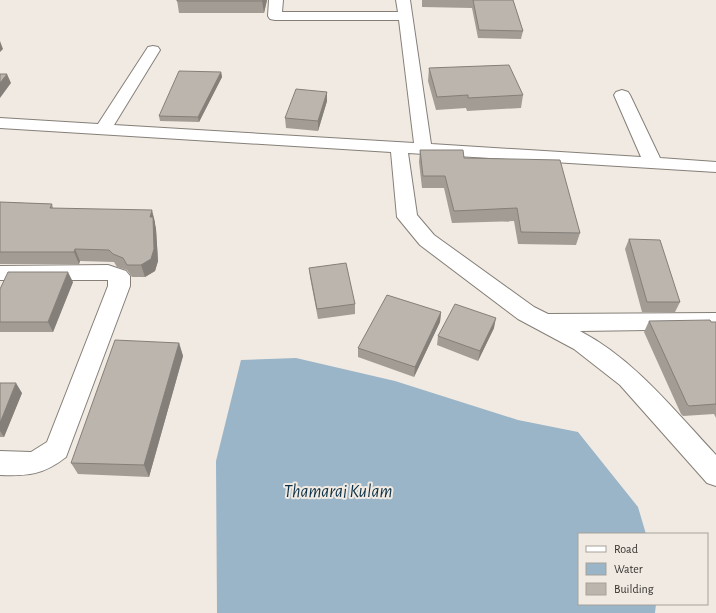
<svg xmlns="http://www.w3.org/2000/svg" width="716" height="613" font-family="'Alegreya Sans',sans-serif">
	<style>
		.water { fill: #9ab5c8 }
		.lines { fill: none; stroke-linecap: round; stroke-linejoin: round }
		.minor-casing { stroke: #857f78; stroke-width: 2 }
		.minor { fill: #fff; fill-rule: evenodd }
		.wall { fill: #a29c95 }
		.shaded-wall { fill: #847f79 }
		.building { fill: #bcb5ad; stroke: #847f79 }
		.labels { text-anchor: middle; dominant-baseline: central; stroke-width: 4; stroke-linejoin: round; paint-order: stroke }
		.near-water-label { font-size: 18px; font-style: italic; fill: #0c3146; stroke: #f1eae2 }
	</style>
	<rect width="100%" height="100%" fill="#f1eae2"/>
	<!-- water -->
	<path class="water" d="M296,358L395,381L518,420L578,432L638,507L646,534H579V604H656L655,613H217L216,461L241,360Z"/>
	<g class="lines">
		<defs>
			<path id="minor" d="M269,0H283L282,12H398L396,0H410L431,144L641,157L614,95L616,92L622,90L628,92L630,95L660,158L716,162V172L408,153L417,215L434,235L534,307L548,314L716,313V329L580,331C635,360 674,410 716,455V486L707,483L620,385L574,349L518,319L420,245L397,217L391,152L0,128V118L98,124L148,47L153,46L158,47L160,50L114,125L414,143L399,20H275L270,19L268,16Z
				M108,265L126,271L130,276V286L66,457C43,475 28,476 0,475V451L31,452L47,442L108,286V280H0V266Z"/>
		</defs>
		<!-- minor casing -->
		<use href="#minor" class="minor-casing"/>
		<!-- minor -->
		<use href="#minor" class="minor"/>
	</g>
	<!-- wall -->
	<path class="wall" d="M177,0H267L264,13H179Z
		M422,0H513L523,31L521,39L478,38L472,8L422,7Z
		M429,68L523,95L521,108L467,111L466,108L436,110L428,81Z
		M221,72L222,77L199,122L160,121L159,116Z
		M327,92V101L318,131L286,128L285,118Z
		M420,150L464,158L580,233L576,245L518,244L514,221L452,223L444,188H422L419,162Z
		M0,202L52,204L53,208L155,222V224L156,229L158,261L155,271L145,277H132L127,270L117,267L114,262L80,261L79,264H0Z
		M629,239L680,302L675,312H642L625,249Z
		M309,268L355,304V314L318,319L310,277Z
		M73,282L53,332H0V289Z
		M441,312L440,322L414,377L358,357V348Z
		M649,321L716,322V418L714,414L683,416L681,414L644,332Z
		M494,328L478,361L437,345L438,336Z
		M179,343L183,356L149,477L78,474L71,463Z
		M0,383L22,393L4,437H0Z"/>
	<!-- shaded-wall -->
	<path class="shaded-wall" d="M263,0H267L264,13L262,1Z
		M0,41L3,49L0,52Z
		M221,72L222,77L199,122L198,117Z
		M7,74L11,83L0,98V83Z
		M327,92V101L318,131V121Z
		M152,210L155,222V224L156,229L158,261L155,271L145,277L141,265L150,217Z
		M75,249L80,261L79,264L74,252Z
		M68,272L73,282L53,332L48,322Z
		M441,312L440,322L414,377L415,367Z
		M496,318L494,328L478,361L480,351Z
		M179,343L183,356L149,477L144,465Z
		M16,383L22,393L4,437L0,431V423Z"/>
	<!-- building -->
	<path class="building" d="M177,0H263L262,1H177Z
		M473,0H513L523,31L479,30Z
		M509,65L523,95L468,98V95L437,97L429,68Z
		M179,71L221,72L198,117L159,116Z
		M0,74H7L0,83Z
		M296,89L327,92L318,121L285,118Z
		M420,150H463L464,158L560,160L580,233L521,232L517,208L454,211L445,176H423Z
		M0,202L52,204L50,208L152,210L150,217H153L154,249L151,259L141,265H127L123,258L113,254L109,250L75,249L74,252H0Z
		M629,239L660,240L680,302H647Z
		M346,263L355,304L317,309L309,268Z
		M8,272H68L48,322H0V289Z
		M387,295L441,312L415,367L358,348Z
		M455,304L496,318L480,351L438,336Z
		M710,320L711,322H716V404L689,406L687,404L649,321Z
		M115,340L179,343L144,465L71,463Z
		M0,383H16L0,423Z"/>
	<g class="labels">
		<!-- near-water labels -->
		<g class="near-water-label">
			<text x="338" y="492">Thamarai Kulam</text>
		</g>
	</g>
	<!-- legend -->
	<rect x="578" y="533" width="130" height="72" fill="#f1eae2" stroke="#a6a19a"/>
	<rect x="586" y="546" width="20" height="6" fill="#ffffff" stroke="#a6a19a"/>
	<text x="614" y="553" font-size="12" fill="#35332f">Road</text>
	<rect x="586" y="563" width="20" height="12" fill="#9ab5c8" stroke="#a6a19a"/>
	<text x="614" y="573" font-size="12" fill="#35332f">Water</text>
	<rect x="586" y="583" width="20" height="12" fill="#bcb5ad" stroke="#a6a19a"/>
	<text x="614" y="593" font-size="12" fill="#35332f">Building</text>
</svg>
